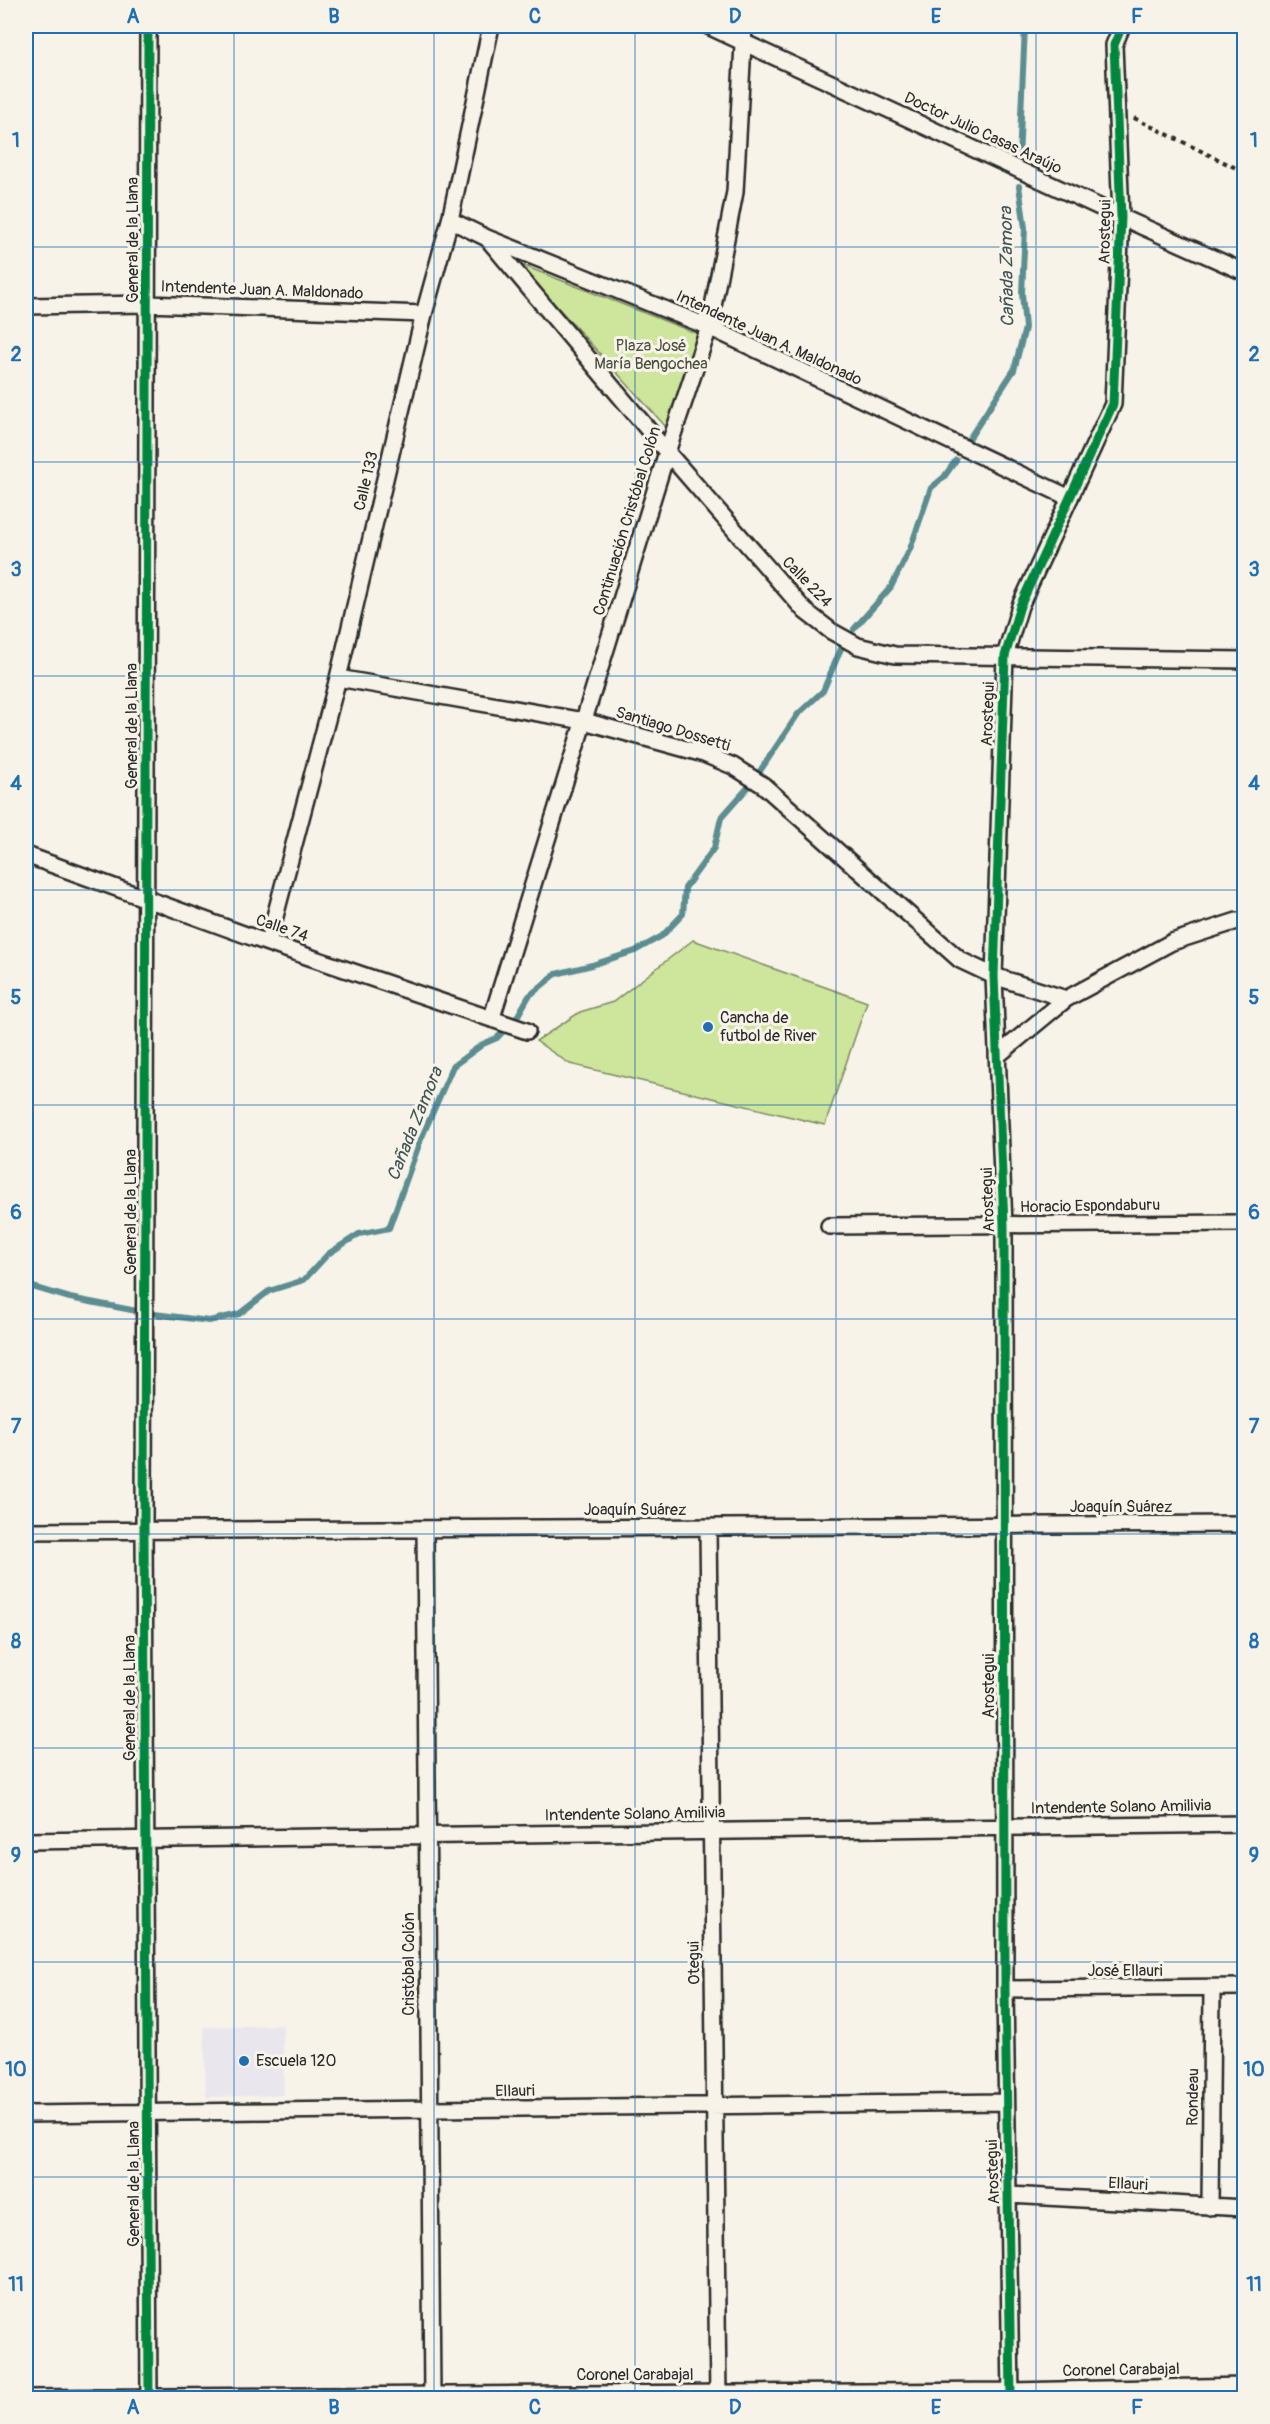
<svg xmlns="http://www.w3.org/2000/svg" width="1270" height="2424" font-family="Pangolin,sans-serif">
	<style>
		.built { fill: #eae6ee }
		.green { fill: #cde69b; stroke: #7c8863; stroke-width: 1.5 }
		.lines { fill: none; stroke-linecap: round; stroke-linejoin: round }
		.stream { stroke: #5c8d90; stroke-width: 6 }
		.street-casing { stroke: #2b2b2b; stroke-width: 20 }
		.path { stroke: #2b2b2b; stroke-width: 4; stroke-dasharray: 4.5 4.5; stroke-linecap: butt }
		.street { stroke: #f7f3e8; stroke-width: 15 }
		.cycleway-casing { stroke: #f7f3e8; stroke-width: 13 }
		.cycleway { stroke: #00873e; stroke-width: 9 }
		.grid { fill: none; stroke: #1f6fb2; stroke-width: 1.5; stroke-opacity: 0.55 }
		.poi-dot { fill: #1f6fb2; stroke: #f7f3e8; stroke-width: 2 }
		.labels { text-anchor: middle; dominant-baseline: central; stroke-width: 6; stroke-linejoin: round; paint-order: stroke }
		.street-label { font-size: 16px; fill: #2b2b2b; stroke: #f7f3e8 }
		.park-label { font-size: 16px; fill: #4b5041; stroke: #f7f3e8 }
		.poi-label { font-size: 16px; fill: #2b2b2b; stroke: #f7f3e8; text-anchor: start }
		.water-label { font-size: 18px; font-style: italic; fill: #405455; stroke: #f7f3e8 }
		.neatline { fill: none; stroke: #1f6fb2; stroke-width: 2 }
		.grid-label { font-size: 20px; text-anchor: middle; font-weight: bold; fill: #1f6fb2 }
	</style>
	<rect width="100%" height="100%" fill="#f7f3e8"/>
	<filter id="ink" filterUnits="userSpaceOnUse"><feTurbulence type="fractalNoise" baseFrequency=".0167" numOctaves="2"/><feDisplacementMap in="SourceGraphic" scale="12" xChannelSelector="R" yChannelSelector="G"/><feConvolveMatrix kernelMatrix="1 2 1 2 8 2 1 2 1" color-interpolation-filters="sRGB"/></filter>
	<g filter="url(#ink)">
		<!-- built -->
		<path class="built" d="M283,2025L284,2095L206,2097L204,2027Z"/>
		<!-- green -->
		<path class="green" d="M522,265L698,334L667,428L524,270Z
			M693,940L867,1002L825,1125L570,1064L536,1041L580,1012L613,1002Z"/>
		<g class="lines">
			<!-- stream -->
			<path class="stream" d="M1019,160L1025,26
				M967,442L1014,370L1025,328L1022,293L1025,228L1019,186
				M854,629L891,587L910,549L931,488L944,477L956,460
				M758,774L798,714L823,691L843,644
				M26,1285L70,1298L147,1313L209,1321L239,1314L269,1291L304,1280L328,1254L359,1234L389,1228L421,1139L453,1066L483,1044L497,1038L517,1017L529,996L556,974L592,965L635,951L662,936L683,914L685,888L714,848L721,818L751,784"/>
			<defs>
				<path id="street" d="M148,26L144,1530L149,2398
					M708,26L1121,217L1244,272
					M450,220L487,238L709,327L1070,498
					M487,238L667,452L805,611L831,631L858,646L895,655L1244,660
					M26,306L148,304L424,314
					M338,678L584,721L704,754L733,766L763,785L960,960L994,976L1066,999L1172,942L1237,921H1244
					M26,855L268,943L527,1031
					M268,943L338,678L424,314L450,220L491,26
					M492,1017L667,452L709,327L735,192L744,26
					M997,1056L1066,999
					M829,1226L1244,1223
					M708,1528L718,2398
					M425,1530L432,2398
					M26,1531L1244,1524
					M26,1841L1244,1824
					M1005,1989L1244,1987
					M26,2114L1006,2102
					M1009,2195L1244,2208
					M1210,2207L1212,1989
					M26,2398L1011,2391L1244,2386
					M1011,2398L1005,1989L1004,1225L994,976L1005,656L1020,606L1113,404L1121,217L1114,45L1122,26"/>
			</defs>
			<!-- street casing -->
			<use href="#street" class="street-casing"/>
			<!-- path -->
			<path class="path" d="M1134,118L1244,172"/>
			<!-- street -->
			<use href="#street" class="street"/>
			<defs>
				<path id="cycleway" d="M148,26L144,1530L149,2398
					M1011,2398L1005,1989L1004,1225L994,976L1005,656L1020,606L1113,404L1121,217L1114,45L1122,26"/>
			</defs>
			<!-- cycleway casing -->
			<use href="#cycleway" class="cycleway-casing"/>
			<!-- cycleway -->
			<use href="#cycleway" class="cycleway"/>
		</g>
	</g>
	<!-- grid -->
	<path class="grid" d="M234,26V2398M434,26V2398M635,26V2398M836,26V2398M1036,26V2398M26,247H1244M26,462H1244M26,676H1244M26,890H1244M26,1105H1244M26,1319H1244M26,1534H1244M26,1748H1244M26,1962H1244M26,2177H1244"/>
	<!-- markers -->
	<g class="poi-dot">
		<circle cx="708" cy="1027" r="6"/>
		<circle cx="244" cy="2061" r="6"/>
	</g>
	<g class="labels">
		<!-- street labels -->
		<g class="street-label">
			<text transform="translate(983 133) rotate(25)">Doctor Julio Casas Araújo</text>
			<text transform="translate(1105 232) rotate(-89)">Arostegui</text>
			<text transform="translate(133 240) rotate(-90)">General de la Llana</text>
			<text transform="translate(262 290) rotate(2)">Intendente Juan A. Maldonado</text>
			<text transform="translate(769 338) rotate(25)">Intendente Juan A. Maldonado</text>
			<text transform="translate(366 481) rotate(-77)">Calle 133</text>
			<text transform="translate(627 521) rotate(-73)">Continuación Cristóbal Colón</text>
			<text transform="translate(807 582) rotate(46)">Calle 224</text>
			<text transform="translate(988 714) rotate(-88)">Arostegui</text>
			<text transform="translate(132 726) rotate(-90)">General de la Llana</text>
			<text transform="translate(673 729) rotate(17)">Santiago Dossetti</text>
			<text transform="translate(282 928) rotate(19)">Calle 74</text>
			<text transform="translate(988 1200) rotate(-92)">Arostegui</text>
			<text transform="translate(1090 1206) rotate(-1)">Horacio Espondaburu</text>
			<text transform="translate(131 1212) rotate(-90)">General de la Llana</text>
			<text x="1121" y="1507">Joaquín Suárez</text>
			<text x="635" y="1510">Joaquín Suárez</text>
			<text transform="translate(989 1686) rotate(-90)">Arostegui</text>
			<text transform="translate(130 1698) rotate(-90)">General de la Llana</text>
			<text transform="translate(1121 1807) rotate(-1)">Intendente Solano Amilivia</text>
			<text transform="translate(635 1814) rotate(-1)">Intendente Solano Amilivia</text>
			<text transform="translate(694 1963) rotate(-91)">Otegui</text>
			<text transform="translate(409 1964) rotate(-90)">Cristóbal Colón</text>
			<text x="1125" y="1971">José Ellauri</text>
			<text transform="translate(515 2091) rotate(-1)">Ellauri</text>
			<text transform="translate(1193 2097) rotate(-89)">Rondeau</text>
			<text transform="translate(993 2172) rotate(-92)">Arostegui</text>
			<text transform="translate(134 2184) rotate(-90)">General de la Llana</text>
			<text transform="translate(1128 2184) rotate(3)">Ellauri</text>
			<text transform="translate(1121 2370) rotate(-1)">Coronel Carabajal</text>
			<text x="635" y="2375">Coronel Carabajal</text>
		</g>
		<!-- park labels -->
		<g class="park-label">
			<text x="651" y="346">Plaza José<tspan x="651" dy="18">María Bengochea</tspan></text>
		</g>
		<!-- poi labels -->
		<g class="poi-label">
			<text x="720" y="1018">Cancha de<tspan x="720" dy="18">futbol de River</tspan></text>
			<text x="256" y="2061">Escuela 120</text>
		</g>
		<!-- water labels -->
		<g class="water-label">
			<text transform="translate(1007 267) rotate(-91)">Cañada Zamora</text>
			<text transform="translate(415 1124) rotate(-68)">Cañada Zamora</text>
		</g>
	</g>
	<!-- margin -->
	<rect width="1270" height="2424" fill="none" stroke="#f7f3e8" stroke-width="66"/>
	<rect x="33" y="33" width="1204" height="2358" class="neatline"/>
	<g class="grid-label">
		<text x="133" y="23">A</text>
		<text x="334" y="23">B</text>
		<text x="535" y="23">C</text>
		<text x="735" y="23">D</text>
		<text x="936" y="23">E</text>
		<text x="1137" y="23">F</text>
		<text x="16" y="147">1</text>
		<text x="1254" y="147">1</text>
		<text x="16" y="361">2</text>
		<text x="1254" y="361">2</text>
		<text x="16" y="576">3</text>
		<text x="1254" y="576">3</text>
		<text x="16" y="790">4</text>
		<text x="1254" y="790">4</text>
		<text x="16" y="1004">5</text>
		<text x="1254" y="1004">5</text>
		<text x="16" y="1219">6</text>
		<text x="1254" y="1219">6</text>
		<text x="16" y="1433">7</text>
		<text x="1254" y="1433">7</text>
		<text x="16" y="1648">8</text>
		<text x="1254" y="1648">8</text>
		<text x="16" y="1862">9</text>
		<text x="1254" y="1862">9</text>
		<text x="16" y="2076">10</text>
		<text x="1254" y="2076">10</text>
		<text x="16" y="2291">11</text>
		<text x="1254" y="2291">11</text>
		<text x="133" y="2414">A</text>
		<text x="334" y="2414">B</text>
		<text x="535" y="2414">C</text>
		<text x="735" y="2414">D</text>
		<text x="936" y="2414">E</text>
		<text x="1137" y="2414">F</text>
	</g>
</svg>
